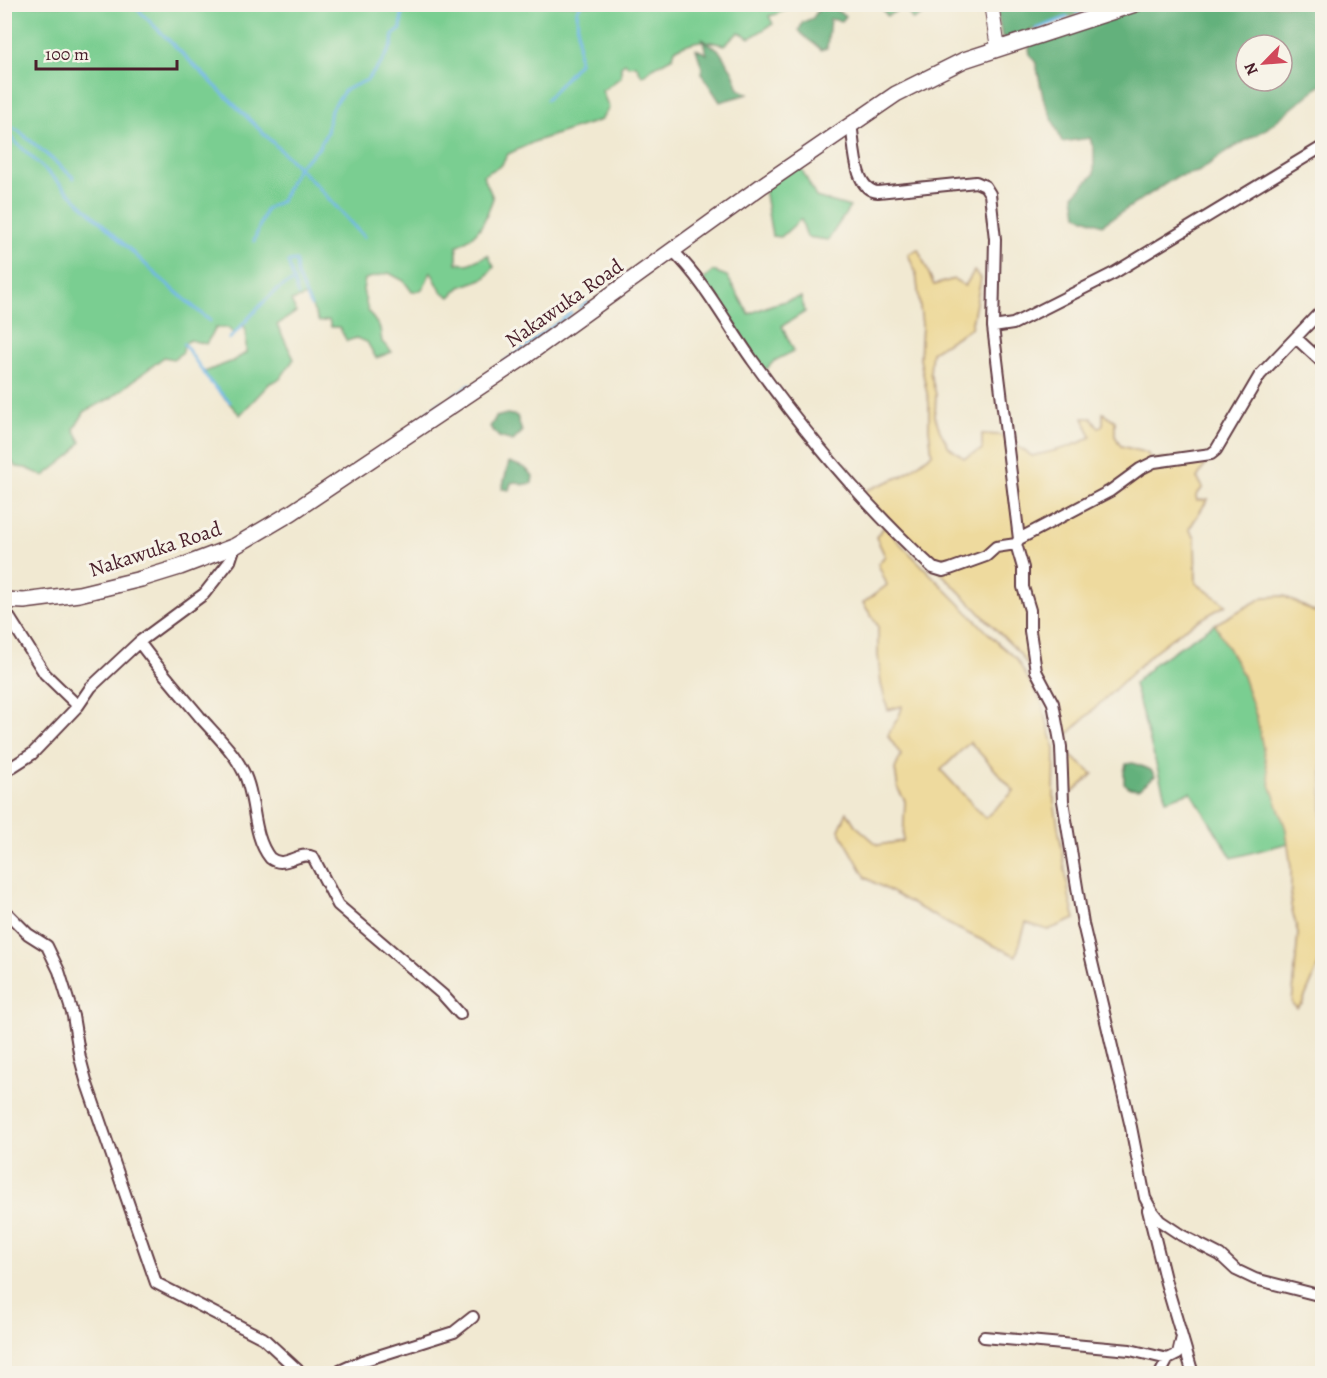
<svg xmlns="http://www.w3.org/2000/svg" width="1327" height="1378" font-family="Alegreya,serif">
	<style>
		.green { fill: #7ace91; stroke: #62765e; stroke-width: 1.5 }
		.forest { fill: #63b17b; stroke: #566853; stroke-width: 1.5; fill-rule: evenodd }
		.sand { fill: #eeda9e; stroke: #9c7c64; stroke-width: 1.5; fill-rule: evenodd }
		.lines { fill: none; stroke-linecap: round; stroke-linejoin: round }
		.stream { stroke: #71b7e8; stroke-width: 3 }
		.minor-casing { stroke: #633d44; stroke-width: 14 }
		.tertiary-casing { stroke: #633d44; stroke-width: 16 }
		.secondary-casing { stroke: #633d44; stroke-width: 18 }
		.minor { stroke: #fff; stroke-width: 10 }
		.tertiary { stroke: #fff; stroke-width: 14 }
		.secondary { stroke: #fff; stroke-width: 15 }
		.labels { text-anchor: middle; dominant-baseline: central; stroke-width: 6; stroke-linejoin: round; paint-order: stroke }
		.street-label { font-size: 21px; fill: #4a1f2b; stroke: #f7f3e8 }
	</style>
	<rect width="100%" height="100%" fill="#f7f3e8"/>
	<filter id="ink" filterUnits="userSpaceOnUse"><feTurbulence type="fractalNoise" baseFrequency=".0167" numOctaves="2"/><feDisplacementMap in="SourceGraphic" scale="12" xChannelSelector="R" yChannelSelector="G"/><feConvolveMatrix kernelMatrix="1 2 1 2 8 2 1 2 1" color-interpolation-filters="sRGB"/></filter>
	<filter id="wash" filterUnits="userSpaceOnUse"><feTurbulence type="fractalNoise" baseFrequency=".008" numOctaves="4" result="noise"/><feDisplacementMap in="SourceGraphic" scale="24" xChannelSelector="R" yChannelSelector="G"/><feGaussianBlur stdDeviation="1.35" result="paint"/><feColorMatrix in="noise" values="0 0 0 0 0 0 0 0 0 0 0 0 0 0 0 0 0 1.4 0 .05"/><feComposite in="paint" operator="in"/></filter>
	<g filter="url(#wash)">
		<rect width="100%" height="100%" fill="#f1e9d2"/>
		<!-- green -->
		<path class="green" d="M4,5H795L777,14L769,16L773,24L750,38L739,32L725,45C701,39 699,39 675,49L673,57L653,68L642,76L636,65L628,66L625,63L621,66V77L602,91L609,108L601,120L536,141L508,154L501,166L483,175L493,198C485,221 481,235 457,246V263L468,264L488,255L494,267L485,278L460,287L450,297L441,291L431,272L422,290L412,292L404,281L389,273L365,279L363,290L368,311L380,328L382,342L392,352L376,358L367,342L356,338L347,341L339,327H331L329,320L319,322L307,296L291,301L296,312L277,325L294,359L280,379L270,383L240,415L211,383L204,372L233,361L246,353V332L244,325L234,334L228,328H216L206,344L190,340L184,344L183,352L173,359L164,357L111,398L85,411L74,429L81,442L72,454L44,476L26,468L17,467L9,459L5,461Z
			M880,5H940L913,20L904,7L887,16Z
			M799,164L816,197L850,207L828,240L807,237L801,219L781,237L772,236L764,188Z
			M713,271L727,276L749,314L771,305L801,297L805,312L782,326L794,351L774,361L763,373L702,281Z
			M1215,624L1242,673L1257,718L1286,829L1288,843L1232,858L1191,792L1166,800L1134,684L1155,663Z"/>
		<!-- forest -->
		<path class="forest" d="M822,4L830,7L846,16L842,21L830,19L827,48L821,50C814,42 804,39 799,30L803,22L813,18Z
			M996,5H1104L1008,38L1002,37Z
			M1155,5H1322V84L1265,130L1229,150L1198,172L1176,177L1102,225L1077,215L1074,195L1094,174V150L1090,138L1062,142L1043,97L1036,63L1030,55L1029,48L1032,43L1084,24ZM1246,45H1282V81H1246Z
			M702,39L718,49L733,72L739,89L748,94L720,102L701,73L702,68L696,49L707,54Z
			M507,414L517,416L522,432L513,441L499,437L490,427L496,417Z
			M509,462L525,468L533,476L532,483L522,485L517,482L511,483L509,490L502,489Z
			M1133,763L1151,770L1155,776L1139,789L1130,788L1124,783V772L1126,764Z"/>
		<!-- sand -->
		<path class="sand" d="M918,249L934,285L954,279L965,286L974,271L981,279L971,328L932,352L930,373L936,394L935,416L940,431L949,447L964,458L982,450V434L1000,435L1032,456C1053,451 1072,448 1091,437L1083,418H1092L1099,428L1103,424V413L1115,421V436L1121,446L1147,453L1151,459H1209L1197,478L1203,487L1196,496L1197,501L1208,499L1189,529L1195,538L1196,583L1226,605L1184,629L1155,651L1067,735L1060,733L1048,696L1020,654L862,492L902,476L932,454L929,429V403L920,359L922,325L916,273L908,254Z
			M884,527L999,644L1016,658L1041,701L1055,749L1054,801L1070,900L1075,919L1048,930L1026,923L1016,956L954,927L866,878L839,830L847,812L855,825L878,845L903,841L905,801L898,789L895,769L901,755L888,736C891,726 902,716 902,706L888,710L881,684L878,655V626L863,603L887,585L878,564L885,556L876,537ZM970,742L1014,791L985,818L941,770Z
			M1284,596L1322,616V957L1302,1004L1297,1008L1292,1004L1298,933L1291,906V868L1286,829L1270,784L1257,718L1242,673L1215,624L1264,597Z
			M1065,751L1093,774L1065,799Z"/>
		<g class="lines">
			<!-- stream -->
			<path class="stream" d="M132,4L318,187L364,237
				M1077,13L1104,4
				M1036,29L1068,17
				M547,99L579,63L577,10L581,4
				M4,124L19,131L74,178
				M4,131L161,279L210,321
				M254,241L266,209L281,201L298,167L318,149L327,132L331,110L345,90L367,80L382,62L392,45L393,35L401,29L402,12L405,4
				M298,295L288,262L296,261L297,275L311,306
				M579,308L588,302
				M229,339C244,325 274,285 293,282
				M184,344L211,383L230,402
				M504,362L571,313
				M454,395L470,385
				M427,413L443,401"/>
		</g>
	</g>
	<g filter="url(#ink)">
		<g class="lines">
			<defs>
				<path id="minor" d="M851,124C855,144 853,190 878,192L976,182L985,186L990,194L995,239L993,327L1019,539L1016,544
					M673,251C705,282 727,325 753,361C807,436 865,506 933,568L943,571L950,569L986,556L996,547L1016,544L1023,568V587L1030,610V631L1036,671L1053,703L1061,747L1063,801L1083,924L1131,1127L1145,1198L1152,1211L1160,1221L1181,1235L1220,1255L1236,1270L1255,1279L1322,1296
					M993,327L1013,324L1114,273L1322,147
					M1296,338L1322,362
					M1019,539L1110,491L1140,469L1154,462L1211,454L1216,450L1260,375L1322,310
					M4,609L45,674L78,706
					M139,642C158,668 179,692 200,717C215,734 233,751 243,771C257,798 251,834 270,858C285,870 298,850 313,857L338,905L443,995L460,1014
					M4,772L32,754L78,706L91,687L139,642L204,594L230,561L235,546
					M4,910L28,934L47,946L59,971L73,1016L80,1058L87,1084L156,1283L263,1338L302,1374
					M1148,1210L1166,1283L1193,1374
					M984,1337L1130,1350L1168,1359L1178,1354L1182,1337
					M333,1374L362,1361L454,1332L473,1317
					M1160,1374L1168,1359"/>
				<path id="tertiary" d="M991,4L998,48"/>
				<path id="secondary" d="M4,600L24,601L79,594L141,579L180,567L235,546L291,513L523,358L763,185L896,94L964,60L1135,4"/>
			</defs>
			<!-- minor casing -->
			<use href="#minor" class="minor-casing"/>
			<!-- tertiary casing -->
			<use href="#tertiary" class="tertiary-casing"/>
			<!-- secondary casing -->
			<use href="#secondary" class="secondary-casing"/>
			<!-- minor -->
			<use href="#minor" class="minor"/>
			<!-- tertiary -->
			<use href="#tertiary" class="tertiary"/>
			<!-- secondary -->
			<use href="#secondary" class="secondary"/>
		</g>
	</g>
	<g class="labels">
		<!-- street labels -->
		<g class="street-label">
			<text transform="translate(564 303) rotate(-35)">Nakawuka Road</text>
			<text transform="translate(155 549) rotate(-18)">Nakawuka Road</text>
		</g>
	</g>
	<!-- margin -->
	<rect width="1327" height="1378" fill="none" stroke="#f7f3e8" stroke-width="24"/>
	<!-- north arrow -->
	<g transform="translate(1264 63) rotate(245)"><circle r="28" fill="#f7f3e8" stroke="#b29e9c" stroke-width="1.5"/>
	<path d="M0-4.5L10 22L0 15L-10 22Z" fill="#d1495b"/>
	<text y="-9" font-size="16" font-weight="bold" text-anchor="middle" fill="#4a1f2b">N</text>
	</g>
	<!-- scale -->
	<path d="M36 60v9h141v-9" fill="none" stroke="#4a1f2b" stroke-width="3"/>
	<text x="45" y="60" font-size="18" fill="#4a1f2b" stroke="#f7f3e8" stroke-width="4.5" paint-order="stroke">100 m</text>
</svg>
